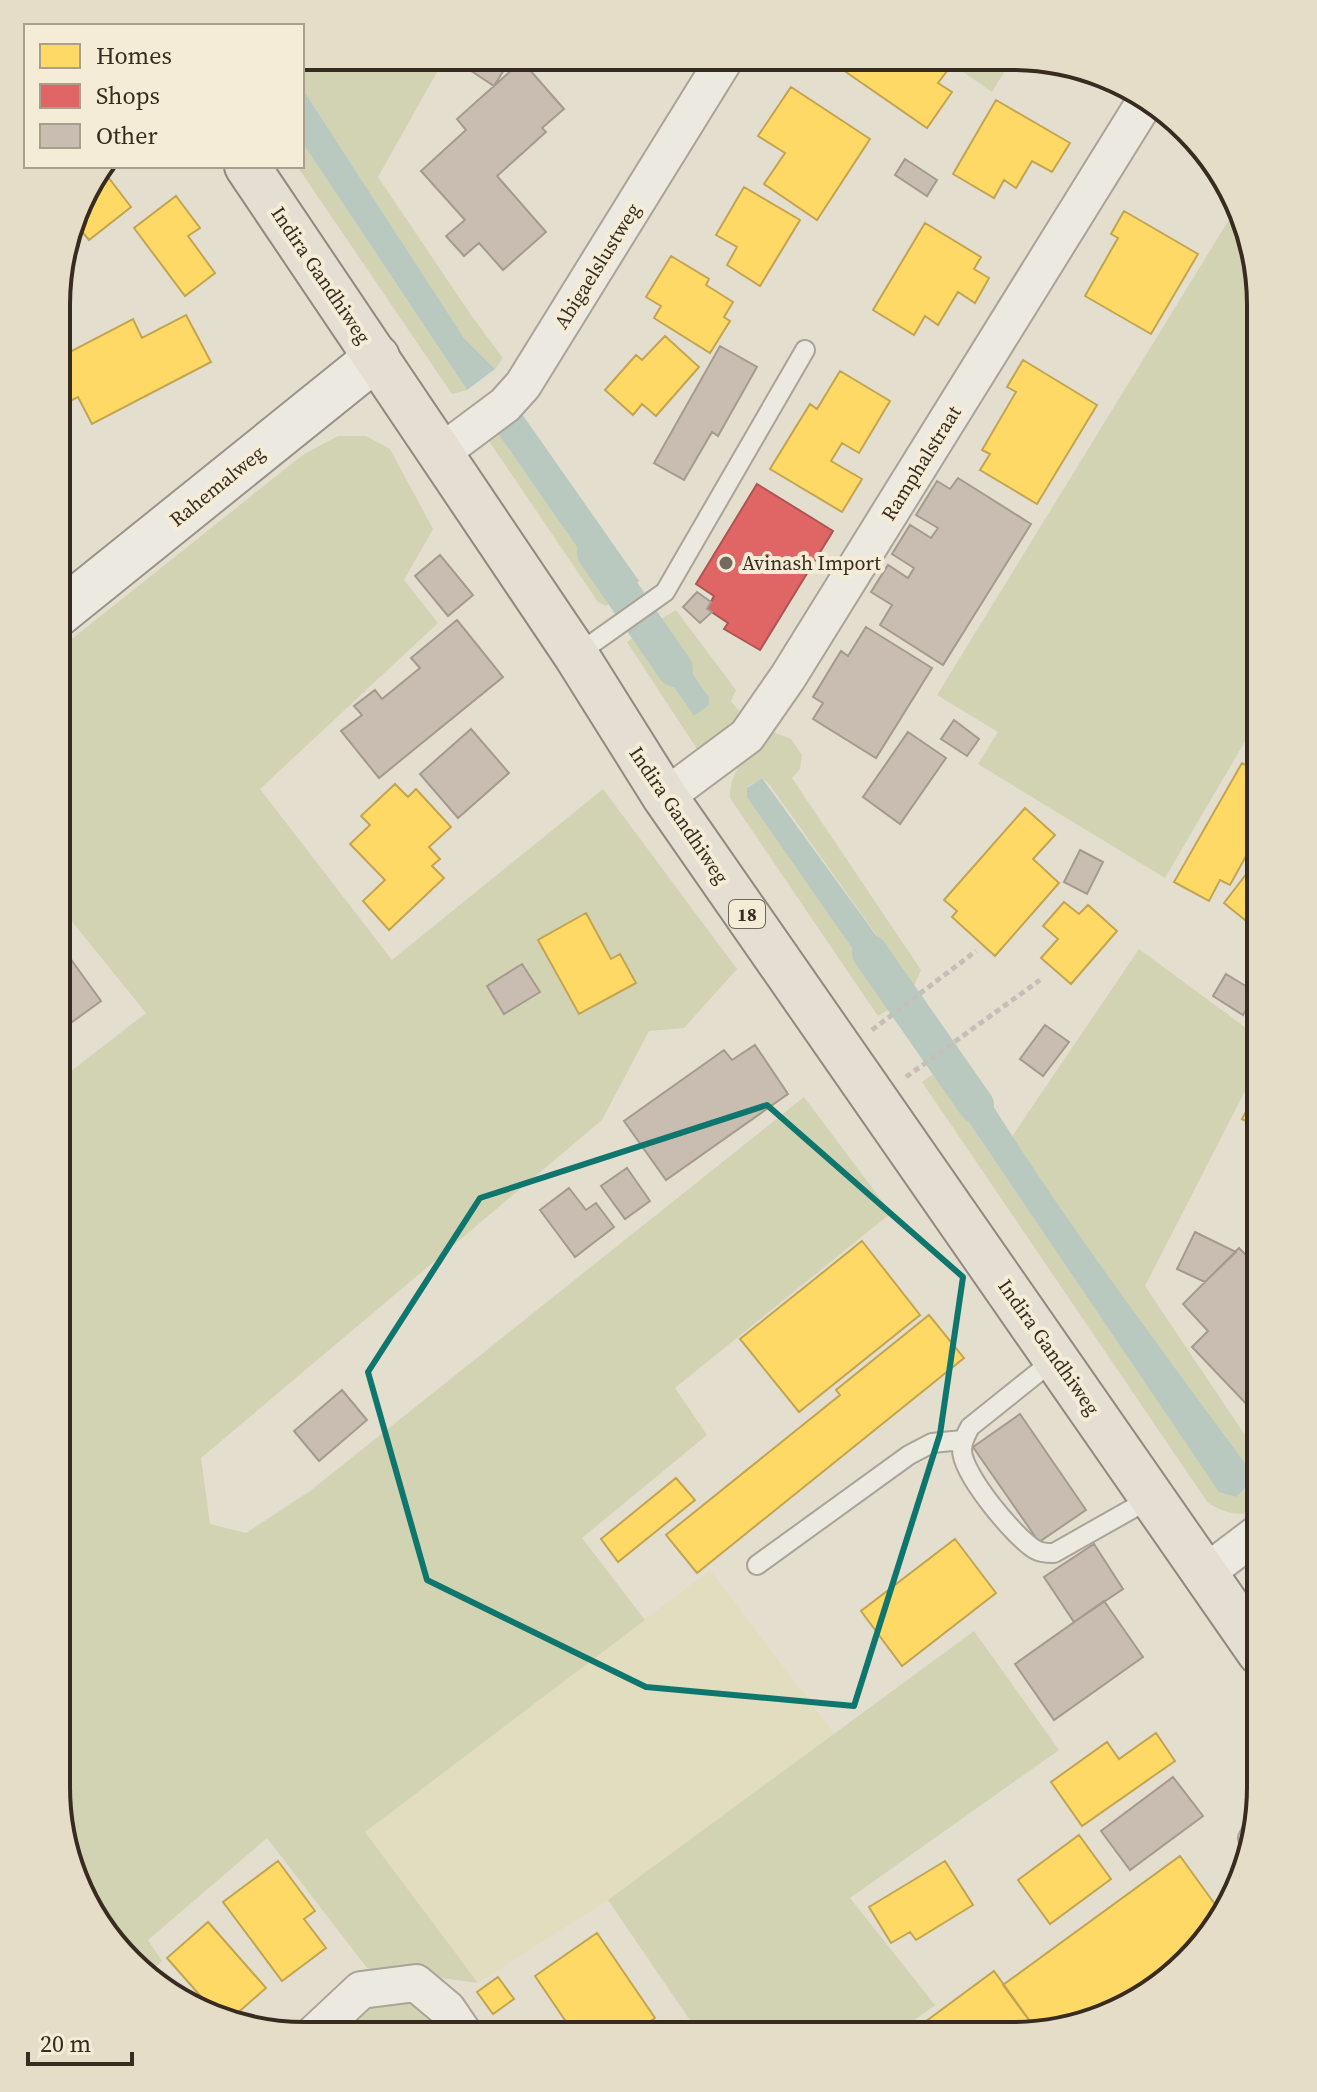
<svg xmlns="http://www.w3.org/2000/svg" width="1317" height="2092" font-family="'Source Serif 4',serif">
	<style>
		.farmland { fill: #e3ddc0 }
		.green { fill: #d2d3b2 }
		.water { fill: #b9c9c0 }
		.homes { fill: #ffd966; stroke: #c3a551; stroke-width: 2 }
		.shops { fill: #e06666; stroke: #ae5551; stroke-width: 2 }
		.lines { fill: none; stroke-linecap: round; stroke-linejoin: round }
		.canal { stroke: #b9c9c0; stroke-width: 36 }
		.building { fill: #c8bdb0; stroke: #a49a8e; stroke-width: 2 }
		.lane-casing { stroke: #a9a398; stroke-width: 22 }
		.street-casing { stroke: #a9a398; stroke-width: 40 }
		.secondary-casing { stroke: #999388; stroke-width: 48 }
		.primary-casing { stroke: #8f897e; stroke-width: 48 }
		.path { stroke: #c5c0b7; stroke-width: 5; stroke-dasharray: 6 4; stroke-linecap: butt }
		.lane { stroke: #ece9e0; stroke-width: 18 }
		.street { stroke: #ece9e0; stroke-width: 36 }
		.secondary { stroke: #ece9e0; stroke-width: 44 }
		.primary { stroke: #e4dfd2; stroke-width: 44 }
		.marked { fill: none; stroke: #0f766e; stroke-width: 6; stroke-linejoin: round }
		.poi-dot { fill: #746a5d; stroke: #f4ecd6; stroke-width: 3 }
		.labels { text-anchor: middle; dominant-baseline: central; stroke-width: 8; stroke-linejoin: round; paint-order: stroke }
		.shield { fill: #f4ecd6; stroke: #706657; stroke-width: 2 }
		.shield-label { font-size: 18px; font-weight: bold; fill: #382c20 }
		.street-label { font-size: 20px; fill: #382c20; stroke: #f4ecd6 }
		.poi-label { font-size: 20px; fill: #382c20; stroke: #f4ecd6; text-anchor: start }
		.rim { fill: none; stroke: #382c20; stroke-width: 4 }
	</style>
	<rect width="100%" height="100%" fill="#e4decf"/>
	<!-- farmland -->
	<path class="farmland" d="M710,1570L835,1734L608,1900L478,1983L364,1832Z"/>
	<!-- green -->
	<path class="green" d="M446,56L378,177L471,315L503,358L495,369L464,338L302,88V57Z
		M943,58H1013L992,92Z
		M302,142L467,390L452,394L297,166H302Z
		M1238,205L1242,210L1261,305V714L1165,878L978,764L998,732L937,695Z
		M497,432L613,599L606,606L598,602L487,438Z
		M338,436H366L390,449L433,529L404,580L438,623L260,789L392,960L603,789L737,969L684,1028L649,1031L602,1120L201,1458L210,1524L246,1533L310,1491L804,1097L891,1213L675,1388L707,1435L582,1538L645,1620L365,1832L478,1983L367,1968L267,1838L148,1940L162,1961L146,1975L75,1882L56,1787L57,1082L146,1013L57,903L58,650L304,454Z
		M676,610L736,690L731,701L743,716L697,749L627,642L638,634L695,716L709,697L656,622Z
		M769,730L791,739L802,755L800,769L792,778L921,970L915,984L908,988L907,978L769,784L762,778L747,787L889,1001L888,1010L878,1016L730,798C729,769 751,752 769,730Z
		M1139,949L1261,1039V1060L1145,1286L1261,1459V1510C1240,1517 1227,1514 1208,1503L922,1082L937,1071L966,1118L1219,1491L1236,1497L1248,1487L1251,1480L1011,1138Z
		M974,1631L1059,1750L850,1898L935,2005L893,2036L700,2035L608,1900Z
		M415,1997L452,2034H334L371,1998Z"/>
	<!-- water -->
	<path class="water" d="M302,88L464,338L495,369L467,390L302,142Z
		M522,414L639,581L613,599L497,432Z
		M656,622L709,697V705L694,716L638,634Z
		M762,778L907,978L908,988L889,1001L747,797V788Z
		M923,1004L946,1035L922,1051L902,1025L904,1017Z
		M961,1054C1048,1199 1150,1334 1250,1470C1252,1484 1246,1488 1236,1497L1219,1492L966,1118L937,1071Z"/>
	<!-- homes -->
	<path class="homes" d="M856,58H937L950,67L938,83L952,92L927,128L846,72Z
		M791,87L870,139L817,220L764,184L785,153L758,136Z
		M996,100L1070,143L1052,172L1032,161L1016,188L1004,180L994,198L953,174Z
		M102,169L131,207L89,240L74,222L88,209L80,200L82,195Z
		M744,187L800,220L760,286L727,265L737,247L716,235Z
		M176,196L200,228L188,236L215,273L185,296L134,228Z
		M1124,211L1198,254L1151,334L1085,296L1118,238L1111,234Z
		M925,223L981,257L974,269L989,278L975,303L958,292L938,325L925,316L914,335L873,310Z
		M671,256L709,279L706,285L733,302L724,317L730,321L710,353L654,318L661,306L646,297Z
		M186,315L211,362L92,424L78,397L58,407V358L133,319L142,338Z
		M665,336L699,367L656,416L642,404L633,415L605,390L636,355L642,360Z
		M1023,360L1097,405L1037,504L980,470L990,454L982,450L1016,392L1007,387Z
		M840,371L890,401L859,453L842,443L831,461L862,479L842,512L770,469L810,404L817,409Z
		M1242,763L1261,774V785L1248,807L1261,814V829L1230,885L1220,880L1209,901L1174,882Z
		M395,784L408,797L416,789L451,827L429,847L440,859L432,866L444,878L389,930L363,901L385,880L350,844L370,825L361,816Z
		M1025,808L1055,835L1033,859L1059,883L995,956L952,917L957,911L944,900Z
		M1261,855V933L1224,903Z
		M1064,902L1079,914L1088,905L1117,931L1071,984L1041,958L1058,939L1043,926Z
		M586,913L611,959L620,954L636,983L579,1014L538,940Z
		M1261,1084V1129L1242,1119Z
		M862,1241L920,1315L799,1412L740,1339Z
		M929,1315L964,1358L697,1573L666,1535L840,1395L836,1390Z
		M676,1478L695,1500L618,1562L601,1539Z
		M955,1539L996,1593L902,1666L861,1611Z
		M1156,1733L1175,1761L1082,1826L1051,1782L1107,1742L1119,1759Z
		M1079,1835L1111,1879L1050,1924L1018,1880Z
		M1180,1856L1222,1914L1210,1938L1107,2017L1037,2031L1003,1985Z
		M278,1861L315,1911L304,1919L326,1948L282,1981L223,1902Z
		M945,1861L973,1905L916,1940L910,1932L891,1943L869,1907Z
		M208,1922L266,1988L233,2017L211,2008L167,1958Z
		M597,1933L655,2018L630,2035H575L535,1976Z
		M994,1971L1037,2031L1012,2036H906Z
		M166,1975L184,1997L154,1985Z
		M498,1977L514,1999L493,2014L477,1992Z"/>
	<!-- shops -->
	<path class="shops" d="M757,484L833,531L760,650L724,629L728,623L707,609L714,596L696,584Z"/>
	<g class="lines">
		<!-- canal -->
		<path class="canal" d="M595,553L675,669
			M870,953L976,1105"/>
	</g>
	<!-- building -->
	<path class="building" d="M449,56L512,57L494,86Z
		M522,61L564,109L542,128L546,132L497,176L546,232L503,270L479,243L464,256L446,236L465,220L421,171L466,130L457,119Z
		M905,159L937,180L927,196L895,175Z
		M720,346L757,367L718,436L712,432L684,480L654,463Z
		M958,478L1031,524L943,665L880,625L892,605L871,592L888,565L908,578L914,568L892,554L910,525L931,538L938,528L916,515L937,481L950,489Z
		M440,555L473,595L448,616L415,576Z
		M697,592L711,602L707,609L712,612L700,623L683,607Z
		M457,620L503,677L379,778L341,731L362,715L354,706L375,690L382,699L420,668L411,658Z
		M866,627L932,668L876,758L813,719L823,703L813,697L841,651L848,656Z
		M954,720L979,739L967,756L941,739Z
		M471,729L509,773L458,818L420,774Z
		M908,732L946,758L900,824L863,797Z
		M1080,850L1103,862L1087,894L1064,882Z
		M62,947L101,1001L57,1033V950Z
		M522,964L540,992L504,1014L487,986Z
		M1226,974L1257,993L1243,1015L1213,996Z
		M1045,1025L1069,1042L1043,1076L1020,1059Z
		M755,1045L788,1094L666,1180L624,1121L724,1050L732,1060Z
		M627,1168L650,1201L625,1219L601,1186Z
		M569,1188L586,1210L596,1203L614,1227L575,1257L540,1210Z
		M1195,1232L1236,1252L1205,1282L1177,1269Z
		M1239,1248L1261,1270V1407L1255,1413L1192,1347L1208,1331L1183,1304Z
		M342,1390L367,1420L319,1461L294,1431Z
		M1020,1414L1086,1510L1039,1542L973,1447Z
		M1094,1544L1123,1589L1074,1622L1044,1577Z
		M1104,1601L1143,1657L1054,1720L1015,1664Z
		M1173,1777L1203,1816L1130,1870L1101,1831Z"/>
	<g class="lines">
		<defs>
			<path id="lane" d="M576,655L665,592L805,350
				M1055,1359L970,1427C966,1435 962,1441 962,1450C962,1474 1015,1538 1036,1550C1041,1553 1048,1553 1054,1553L1153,1497
				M757,1565L909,1455L932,1443L963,1440
				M1251,1851L1248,1838L1257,1821"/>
			<path id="street" d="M442,452L505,405L523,385L726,57
				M665,797L747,736L788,677L1146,100
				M1207,1572L1261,1531
				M314,2034L361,1990L416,1983L447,2009L464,2034"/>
			<path id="secondary" d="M58,614L377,357"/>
			<path id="primary" d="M247,166L576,655L665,797L1260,1653"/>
		</defs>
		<!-- lane casing -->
		<use href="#lane" class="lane-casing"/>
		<!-- street casing -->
		<use href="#street" class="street-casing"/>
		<!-- secondary casing -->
		<use href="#secondary" class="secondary-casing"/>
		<!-- primary casing -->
		<use href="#primary" class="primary-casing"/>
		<!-- path -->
		<path class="path" d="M872,1030L976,951
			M906,1077L1040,980"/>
		<!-- lane -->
		<use href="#lane" class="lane"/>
		<!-- street -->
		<use href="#street" class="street"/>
		<!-- secondary -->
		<use href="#secondary" class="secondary"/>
		<!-- primary -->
		<use href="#primary" class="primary"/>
	</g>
	<!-- marked area -->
	<path class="marked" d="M767,1105L963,1277L940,1434L854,1706L646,1687L427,1580L368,1372L480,1198Z"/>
	<!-- markers -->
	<circle class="poi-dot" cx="726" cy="563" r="8"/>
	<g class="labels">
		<!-- shield labels -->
		<rect class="shield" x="729" y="900" width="36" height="28" rx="6"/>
		<g class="shield-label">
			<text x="747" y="914">18</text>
		</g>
		<!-- street labels -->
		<g class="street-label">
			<text transform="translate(597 266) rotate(-58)">Abigaelslustweg</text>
			<text transform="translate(321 275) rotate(56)">Indira Gandhiweg</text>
			<text transform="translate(921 463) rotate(-58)">Ramphalstraat</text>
			<text transform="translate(217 486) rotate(-39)">Rahemalweg</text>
			<text transform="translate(679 815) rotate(56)">Indira Gandhiweg</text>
			<text transform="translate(1049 1347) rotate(55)">Indira Gandhiweg</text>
		</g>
		<!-- poi labels -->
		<g class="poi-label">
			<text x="742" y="563">Avinash Import</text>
		</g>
	</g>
	<!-- crop -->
	<path d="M0 0H1317V2092H0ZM305 70H1012A235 235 0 0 1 1247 305V1787A235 235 0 0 1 1012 2022H305A235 235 0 0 1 70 1787V305A235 235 0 0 1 305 70Z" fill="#e5ddc7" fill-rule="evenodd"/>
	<path class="rim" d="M305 70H1012A235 235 0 0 1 1247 305V1787A235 235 0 0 1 1012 2022H305A235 235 0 0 1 70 1787V305A235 235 0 0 1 305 70Z"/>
	<!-- legend -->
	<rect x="24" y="24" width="280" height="144" fill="#f4ecd6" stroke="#a99f8d" stroke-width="2"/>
	<rect x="40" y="44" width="40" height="24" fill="#ffd966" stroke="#a99f8d" stroke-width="2"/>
	<text x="96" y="64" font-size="24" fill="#382c20">Homes</text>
	<rect x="40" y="84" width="40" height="24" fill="#e06666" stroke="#a99f8d" stroke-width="2"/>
	<text x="96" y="104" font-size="24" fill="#382c20">Shops</text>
	<rect x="40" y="124" width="40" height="24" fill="#c8bdb0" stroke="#a99f8d" stroke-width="2"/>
	<text x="96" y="144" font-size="24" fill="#382c20">Other</text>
	<!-- scale -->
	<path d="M28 2052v12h104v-12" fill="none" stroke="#382c20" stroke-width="4"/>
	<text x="40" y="2052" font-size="24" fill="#382c20" stroke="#f4ecd6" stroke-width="6" paint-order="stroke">20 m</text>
</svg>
